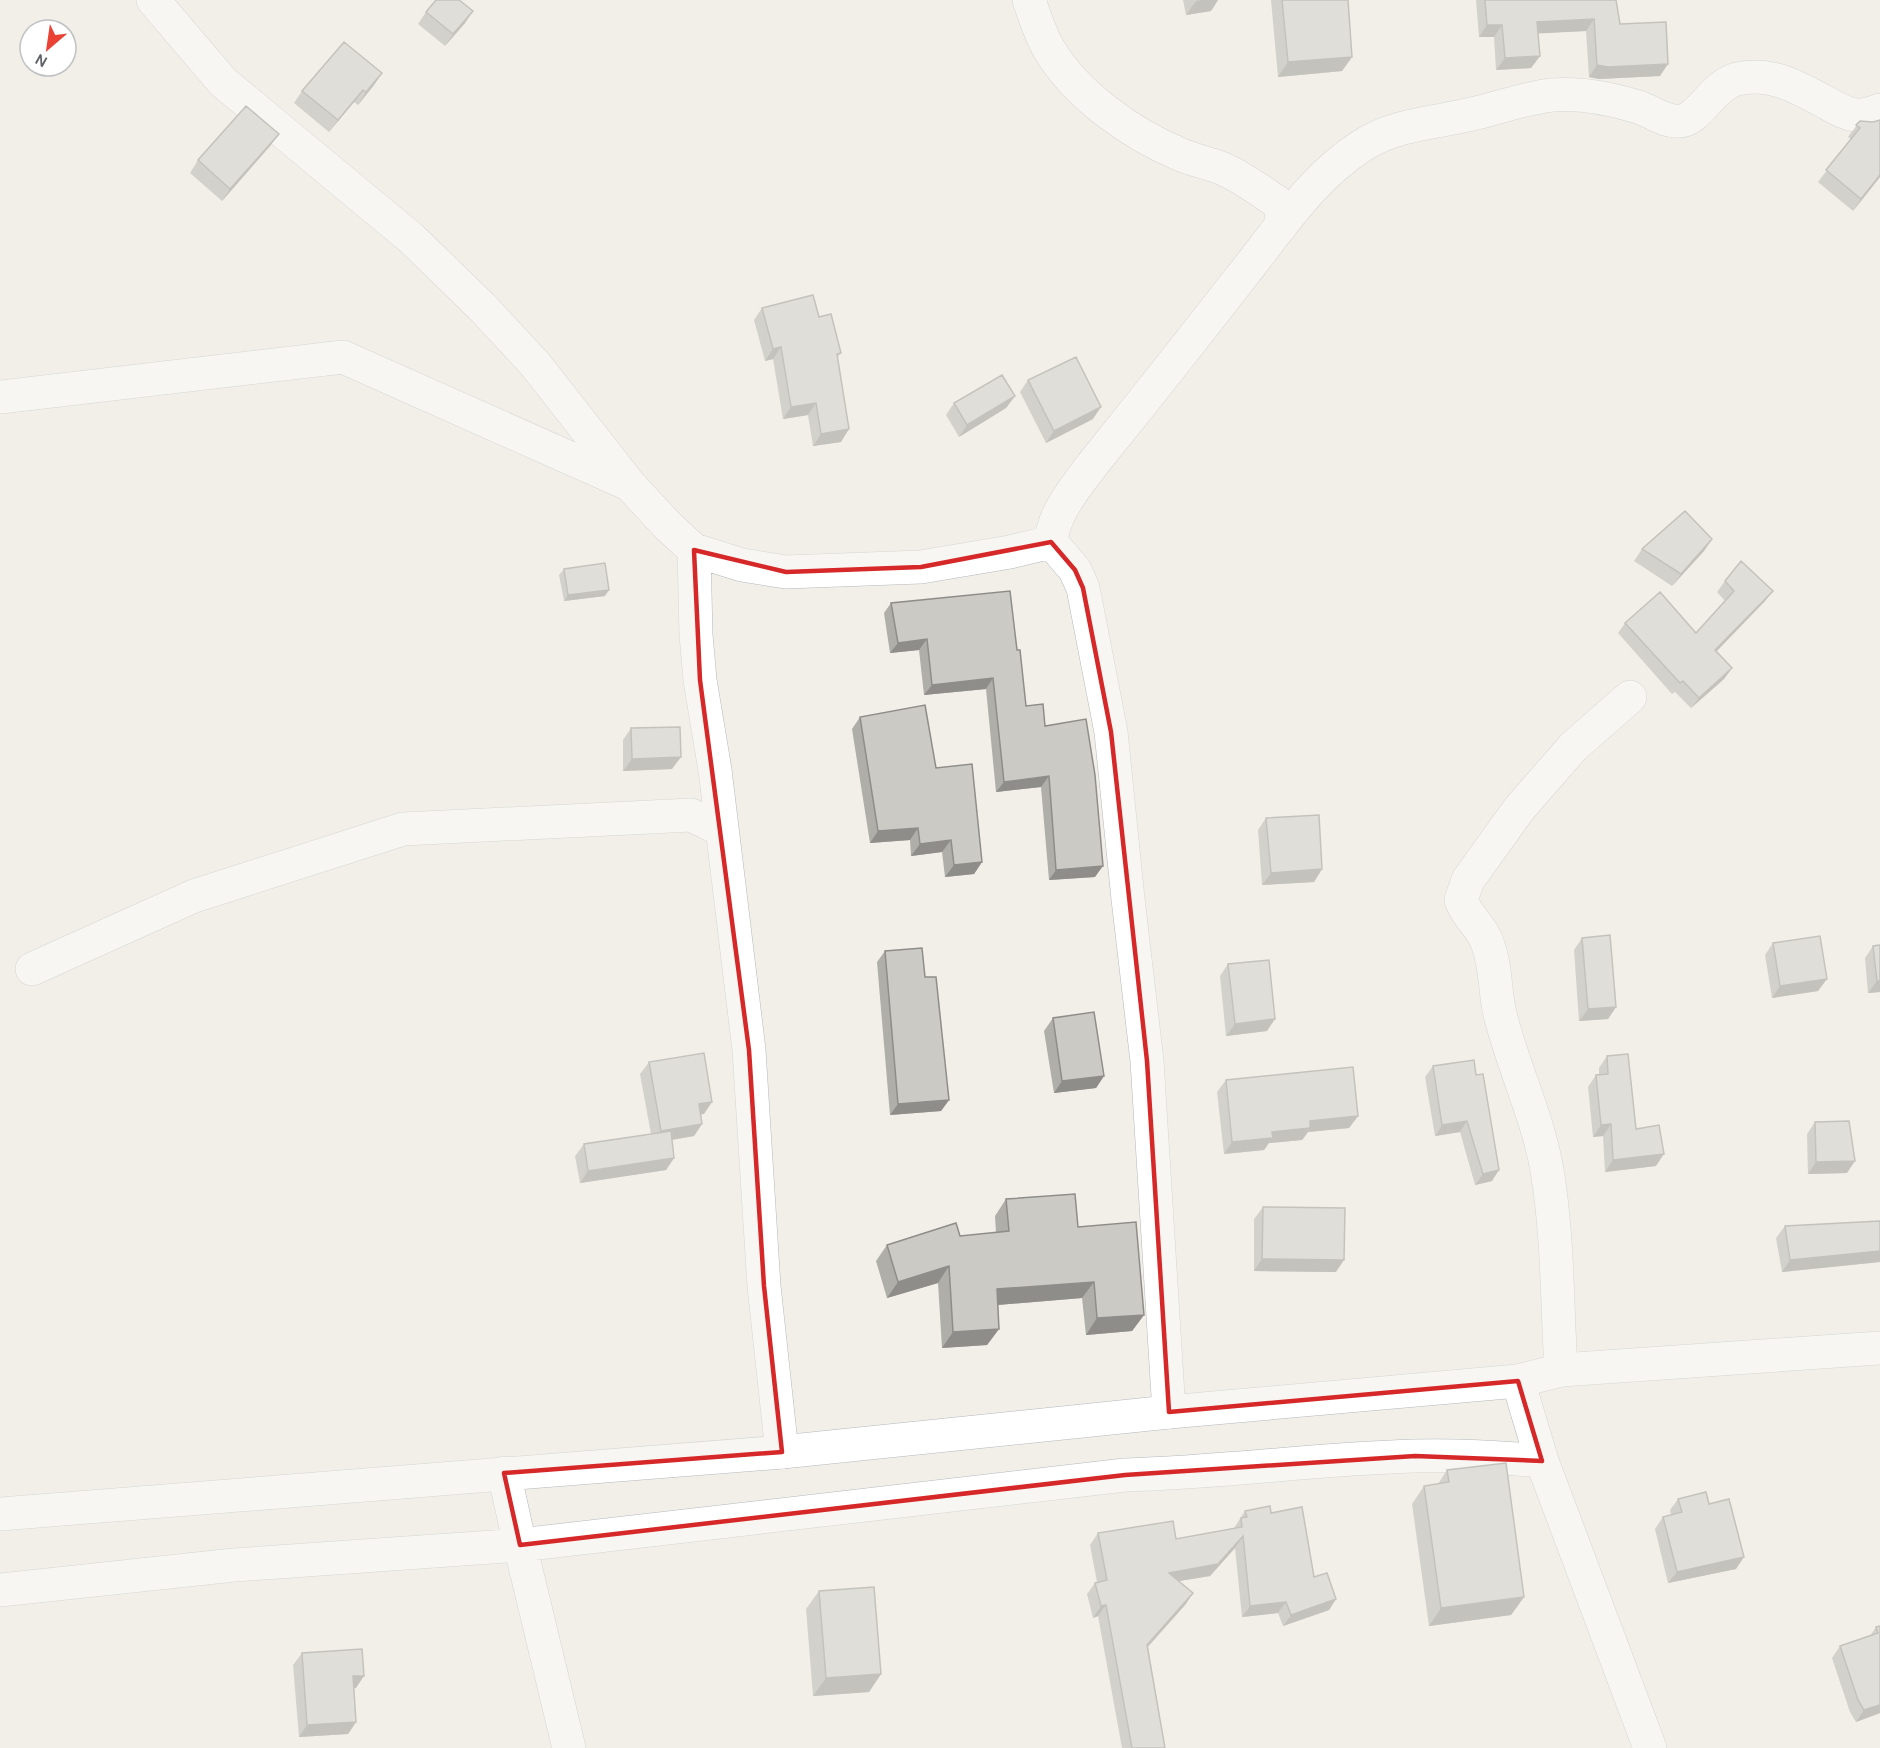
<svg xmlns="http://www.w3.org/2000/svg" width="1880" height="1748" font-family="Karla,sans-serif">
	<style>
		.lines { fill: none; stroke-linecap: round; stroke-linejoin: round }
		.minor-casing { stroke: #b5b8bc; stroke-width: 34 }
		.tertiary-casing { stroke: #b5b8bc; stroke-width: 34 }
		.minor { stroke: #fff; stroke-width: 33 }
		.tertiary { stroke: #fff; stroke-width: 33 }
		.wall { fill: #afaea9 }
		.shaded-wall { fill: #8f8d8a }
		.building { fill: #cccac5; stroke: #8f8d8a; stroke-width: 1.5 }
		.marked { fill: none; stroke: #d62828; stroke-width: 4.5; stroke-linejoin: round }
	</style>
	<rect width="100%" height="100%" fill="#f1efe8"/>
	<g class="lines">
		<defs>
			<path id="minor" d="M153,0L223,82L411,238L482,307L535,364L629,484L668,526L694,550L742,565L786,572L921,567L1010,552L1051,542
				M1029,0C1035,17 1040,35 1050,51C1077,95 1130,133 1177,153C1191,160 1206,162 1221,168C1243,177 1263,193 1283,206L1280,227
				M0,397L343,357L626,483
				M694,550L696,635L700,680L715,770L749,1050L764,1286L782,1452
				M32,969L194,896L403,829L691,815L722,830
				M1561,1370C1557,1304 1558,1236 1547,1170C1538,1118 1514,1069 1501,1018C1494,993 1497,967 1487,942C1481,926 1467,917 1461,900L1468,880L1519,809L1573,747L1630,697
				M1518,1381L1542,1461L1650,1748
				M1169,1412L1147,1061L1128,899L1111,732L1083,588L1075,570L1051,542C1053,513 1076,487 1092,465C1142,403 1192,340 1241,277C1278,231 1312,177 1363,145C1397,123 1438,123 1476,113C1501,107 1526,98 1552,95C1579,93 1612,99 1638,107C1651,111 1666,123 1680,121C1699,120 1713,85 1737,79C1769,71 1798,87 1825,102C1834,107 1845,114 1856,115C1865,116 1872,113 1880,110
				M504,1473L520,1545L569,1748
				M0,1590L234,1565L520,1545L1125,1475C1222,1472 1317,1459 1413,1456C1456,1455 1499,1457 1542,1461"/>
			<path id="tertiary" d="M0,1514L782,1452L1169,1412L1518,1381L1561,1370L1880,1348"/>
		</defs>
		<!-- minor casing -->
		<use href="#minor" class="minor-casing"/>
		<!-- tertiary casing -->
		<use href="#tertiary" class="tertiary-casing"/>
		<!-- minor -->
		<use href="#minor" class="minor"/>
		<!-- tertiary -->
		<use href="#tertiary" class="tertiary"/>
	</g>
	<!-- wall -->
	<path class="wall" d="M1183,0H1218L1211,11L1186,15Z
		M1271,0H1348L1352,57L1342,71L1278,77Z
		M1476,0H1616L1620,24L1660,76L1599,79L1589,77L1586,31L1538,33L1540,56L1531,68L1496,70L1494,37H1479Z
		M426,12L465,23L445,46L418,24Z
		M382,73L374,85L358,105L354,102L329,132L294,103L302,91Z
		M1860,121L1880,177L1853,211L1818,182L1851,139L1848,137Z
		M279,134L270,146L222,201L190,173L198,160Z
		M762,308L819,317L841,353L837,358L841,442L813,446L808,415L783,419L773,359L765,361L754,320Z
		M1028,380L1093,419L1046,443L1020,392Z
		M1015,396L1006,408L959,437L946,415L954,403Z
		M1712,539L1704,551L1672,586L1634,561L1642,549Z
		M564,569L605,596L564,601L559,575Z
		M1725,581L1765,601L1716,652L1732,668L1724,679L1691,708L1675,692L1672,694L1618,633L1625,623L1696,633L1725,601L1717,592Z
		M891,603L1017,650L1026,706L1045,726L1095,877L1049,880L1041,787L996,792L986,689L924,695L919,650L890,653L884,613Z
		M860,717L936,768L982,862L974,874L945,877L942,852L911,856L910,840L870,843L852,729Z
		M631,728L672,769L623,771V740Z
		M1266,818L1322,869L1314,882L1262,885L1258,830Z
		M1582,938L1616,1007L1608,1019L1579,1021L1574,950Z
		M1773,943L1818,991L1772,998L1765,955Z
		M1873,946L1880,992L1868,993L1865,958Z
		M885,951L925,977L949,1100L941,1111L890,1115L877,962Z
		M1228,964L1267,1031L1226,1036L1220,976Z
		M1053,1018L1104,1076L1096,1088L1054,1093L1044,1031Z
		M1607,1056L1636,1129L1656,1166L1605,1172L1603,1136L1593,1137L1588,1087L1596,1075L1599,1074V1068Z
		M649,1062L704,1114H701L702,1124L694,1136L672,1140L674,1158L666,1170L580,1183L575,1156L584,1144L651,1134L640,1074Z
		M1433,1066L1476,1075L1492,1181L1475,1185L1460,1132L1435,1136L1425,1077Z
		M1226,1080L1358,1116L1349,1128L1308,1132L1302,1140L1269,1143L1264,1150L1224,1154L1217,1092Z
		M1815,1122L1847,1173L1808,1174L1807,1134Z
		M1006,1199L1078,1227L1144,1315L1132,1331L1086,1335L1082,1298L998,1305L999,1329L987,1345L942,1348L938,1283L887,1298L876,1261L887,1245L996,1233L995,1216Z
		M1263,1207L1336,1272L1254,1271V1219Z
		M1880,1221V1262L1782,1272L1776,1238L1785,1226Z
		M1447,1470L1524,1597L1511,1615L1429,1626L1412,1504L1424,1486L1438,1484Z
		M1678,1499L1709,1504L1736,1569L1668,1583L1655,1529L1663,1517L1671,1515L1670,1510Z
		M1245,1511L1271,1513L1314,1577L1336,1599L1329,1610L1283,1626L1278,1613L1242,1617L1235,1548L1210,1576L1179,1581L1193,1593L1185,1605L1148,1647L1165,1748H1122L1098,1616L1093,1618L1087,1594L1095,1583L1097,1582L1090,1545L1098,1533L1176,1539L1234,1528Z
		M819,1591L881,1674L869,1692L813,1696L806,1609Z
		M1880,1626V1713L1856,1722L1850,1712L1832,1658L1840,1646L1870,1636L1876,1627Z
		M302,1653L356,1688H354L356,1722L348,1734L299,1737L293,1665Z"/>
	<!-- shaded-wall -->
	<path class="shaded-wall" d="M1202,0H1218L1211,11L1186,15L1196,1Z
		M473,11L465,23L445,46L453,34Z
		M1594,19L1586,31L1529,34L1537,22Z
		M1487,25H1502L1494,37H1479Z
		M1540,56L1531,68L1496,70L1505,58Z
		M1352,57L1342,71L1278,77L1288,62Z
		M1668,64L1660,76L1599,79L1589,77L1597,65Z
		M382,73L374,85L358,105L366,92Z
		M363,90L354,102L329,132L338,120Z
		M279,134L270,146L222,201L230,189Z
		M1880,175V177L1853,211L1861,199Z
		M781,347L773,359L765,361L773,349Z
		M1015,396L1006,408L959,437L967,425Z
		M816,403L808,415L783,419L791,407Z
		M1101,407L1093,419L1046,443L1054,431Z
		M849,429L841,442L813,446L821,434Z
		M1712,539L1704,551L1672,586L1681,574Z
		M609,590L605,596L564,601L568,595Z
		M1773,591L1765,601L1707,661L1715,650Z
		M927,639L919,650L890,653L898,643Z
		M1732,668L1724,679L1691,708L1699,698Z
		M993,678L986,689L924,695L932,685Z
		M681,757L672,769L623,771L632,759Z
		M1049,776L1041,787L996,792L1004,782Z
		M918,828L910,840L870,843L878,831Z
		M951,840L942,852L911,856L920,844Z
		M982,862L974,874L945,877L954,865Z
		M1103,866L1095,877L1049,880L1056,870Z
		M1322,869L1314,882L1262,885L1271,873Z
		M1827,979L1818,991L1772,998L1780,986Z
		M1877,981H1880V992L1868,993Z
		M1616,1007L1608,1019L1579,1021L1588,1009Z
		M1275,1019L1267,1031L1226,1036L1235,1024Z
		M1104,1076L1096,1088L1054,1093L1062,1081Z
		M949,1100L941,1111L890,1115L898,1104Z
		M712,1102L704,1114L691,1116L699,1104Z
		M1358,1116L1349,1128L1308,1132L1302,1140L1269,1143L1264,1150L1224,1154L1232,1142L1310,1121Z
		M1467,1121L1460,1132L1435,1136L1442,1125Z
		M702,1124L694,1136L652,1143L661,1131Z
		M1611,1124L1603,1136L1593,1137L1601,1125Z
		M1664,1154L1656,1166L1605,1172L1613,1160Z
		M674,1158L666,1170L580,1183L588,1171Z
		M1855,1161L1847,1173L1808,1174L1816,1162Z
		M1499,1170L1492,1181L1475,1185L1483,1174Z
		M1880,1251V1262L1782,1272L1790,1260Z
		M1262,1259L1344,1260L1336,1272L1254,1271Z
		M949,1266L938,1283L887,1298L898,1282Z
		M1094,1282L1082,1298L985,1306L997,1289Z
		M1144,1315L1132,1331L1086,1335L1097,1318Z
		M999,1329L987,1345L942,1348L953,1332Z
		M1243,1536L1235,1548L1210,1576L1161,1584L1169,1573Z
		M1744,1557L1736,1569L1668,1583L1677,1572Z
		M1193,1593L1185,1605L1139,1656L1147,1645Z
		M1524,1597L1511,1615L1429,1626L1441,1608Z
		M1336,1599L1329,1610L1283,1626L1291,1615Z
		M1286,1602L1278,1613L1242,1617L1250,1606Z
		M1106,1605L1098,1616L1093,1618L1101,1606Z
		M881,1674L869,1692L813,1696L826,1678Z
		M353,1676H364L356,1688H345Z
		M1880,1705V1713L1856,1722L1864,1710Z
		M356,1722L348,1734L299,1737L307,1725Z"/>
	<!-- building -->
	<path class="building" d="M436,0H459L473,11L453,34L426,12Z
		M1282,0H1348L1352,57L1288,62Z
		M1485,0H1616L1620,24L1666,22L1668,64L1608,67L1597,65L1594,19L1537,22L1540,56L1505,58L1502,25H1487Z
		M344,42L382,73L366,92L363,90L338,120L302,91Z
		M246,106L279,134L230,189L198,160Z
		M1880,120V175L1861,199L1826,170L1860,128L1856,125L1860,121L1873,122Z
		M813,295L819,317L831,314L841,353L837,354L849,429L821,434L816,403L791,407L781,347L773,349L762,308Z
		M1076,357L1101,407L1054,431L1028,380Z
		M1002,375L1015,396L967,425L954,403Z
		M1685,511L1712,539L1681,574L1642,549Z
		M1741,561L1773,591L1715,650L1732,668L1699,698L1683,681L1680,683L1625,623L1660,592L1696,633L1734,591L1725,581Z
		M605,563L609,590L568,595L564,569Z
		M1010,591L1017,650H1020L1026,706L1043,704L1045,726L1086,719L1095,775L1103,866L1056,870L1049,776L1004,782L993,678L932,685L927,639L898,643L891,603Z
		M925,705L936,768L972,764L982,862L954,865L951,840L920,844L918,828L878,831L860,717Z
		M680,727L681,757L632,759L631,728Z
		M1319,815L1322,869L1271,873L1266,818Z
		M1610,935L1616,1007L1588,1009L1582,938Z
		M1820,936L1827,979L1780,986L1773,943Z
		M1880,945V981H1877L1873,946Z
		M922,948L925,977H936L949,1100L898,1104L885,951Z
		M1269,960L1275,1019L1235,1024L1228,964Z
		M1094,1012L1104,1076L1062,1081L1053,1018Z
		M704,1053L712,1102L699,1104L702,1124L661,1131L649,1062Z
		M1628,1054L1636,1129L1659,1125L1664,1154L1613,1160L1611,1124L1601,1125L1596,1075L1608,1074L1607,1056Z
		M1474,1060L1476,1075L1483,1074L1499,1170L1483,1174L1467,1121L1442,1125L1433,1066Z
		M1353,1067L1358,1116L1310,1121V1128L1272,1132L1273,1138L1232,1142L1226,1080Z
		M1849,1121L1855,1161L1816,1162L1815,1122Z
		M671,1131L674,1158L588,1171L584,1144Z
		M1075,1194L1078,1227L1136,1222L1144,1315L1097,1318L1094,1282L997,1289L999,1329L953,1332L949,1266L898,1282L887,1245L956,1223L960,1236L1009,1231L1006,1199Z
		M1263,1207L1345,1208L1344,1260L1262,1259Z
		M1880,1221V1251L1790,1260L1785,1226Z
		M1506,1463L1524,1597L1441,1608L1424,1486L1449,1482L1447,1470Z
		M1706,1492L1709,1504L1729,1499L1744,1557L1677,1572L1663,1517L1682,1512L1678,1499Z
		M1270,1506L1271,1513L1302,1507L1314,1577L1327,1573L1336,1599L1291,1615L1286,1602L1250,1606L1243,1536L1218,1564L1169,1573L1193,1593L1147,1645L1165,1748H1132L1106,1605L1101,1606L1095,1583L1107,1580L1098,1533L1173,1521L1176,1539L1242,1527L1241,1518L1247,1517L1245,1511Z
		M874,1587L881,1674L826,1678L819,1591Z
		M1880,1626V1705L1864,1710L1858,1700L1840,1646L1878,1633L1876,1627Z
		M362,1649L364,1676H353L356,1722L307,1725L302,1653Z"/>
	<!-- marked area -->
	<path d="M0 0H1880V1748H0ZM1051,542L1075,570L1083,588L1111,732L1147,1061L1169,1412L1518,1381L1542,1461L1415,1456L1125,1475L520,1545L504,1473L782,1452L764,1286L749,1050L700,680L694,550L786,572L921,567Z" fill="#f1efe8" fill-opacity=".55" fill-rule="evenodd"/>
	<path class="marked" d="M1051,542L1075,570L1083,588L1111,732L1147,1061L1169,1412L1518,1381L1542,1461L1415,1456L1125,1475L520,1545L504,1473L782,1452L764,1286L749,1050L700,680L694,550L786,572L921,567Z"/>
	<!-- north arrow -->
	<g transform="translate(48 48) rotate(209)"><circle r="28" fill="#ffffff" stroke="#bfc1c3" stroke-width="1.5"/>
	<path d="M0-4.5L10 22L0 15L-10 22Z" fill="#ea4335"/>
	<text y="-9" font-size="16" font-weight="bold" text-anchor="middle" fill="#5f6368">N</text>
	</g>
</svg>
